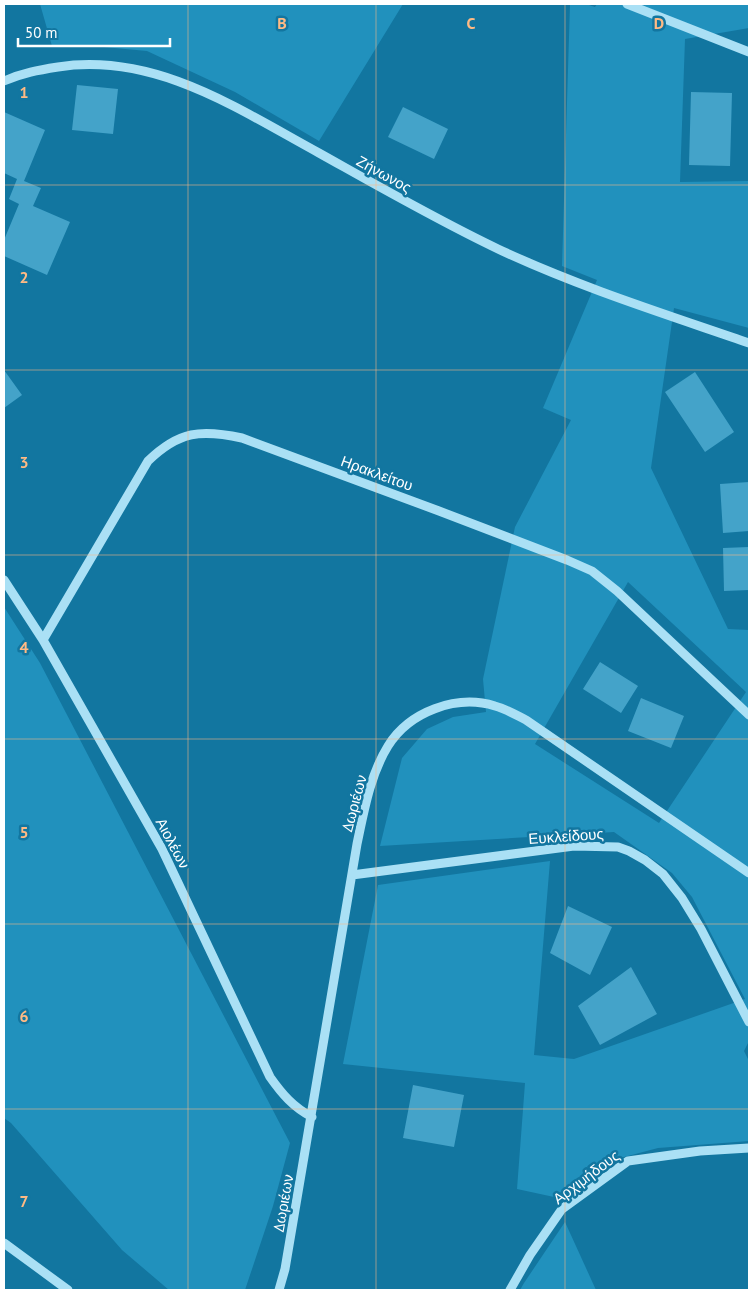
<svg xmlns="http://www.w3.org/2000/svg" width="753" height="1294" font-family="'PT Sans',sans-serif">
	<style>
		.green { fill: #2191bd; fill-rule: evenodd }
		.building { fill: #44a3c9 }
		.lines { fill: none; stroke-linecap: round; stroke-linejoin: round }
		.minor { stroke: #aae0f5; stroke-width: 9 }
		.grid { fill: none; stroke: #ffba84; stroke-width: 1; stroke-opacity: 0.55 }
		.labels { text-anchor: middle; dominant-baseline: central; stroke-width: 5; stroke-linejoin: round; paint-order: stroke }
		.street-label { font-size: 15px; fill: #fff; stroke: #1276a0 }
		.grid-label { font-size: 16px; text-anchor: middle; font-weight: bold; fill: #ffba84; stroke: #1276a0; stroke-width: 5; stroke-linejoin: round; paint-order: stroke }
	</style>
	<rect width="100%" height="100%" fill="#1276a0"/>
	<!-- green -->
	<path class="green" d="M40,4H403L319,141L235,92L147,51L93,46H52Z
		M570,4H586L595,7L597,4H749V28L685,39L680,182L749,181V328L674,308L651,468L728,629L749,630V1041L744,1051L749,1061V1141L658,1148L609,1161L554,1197L517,1189L525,1083L343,1064L378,885L550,861L534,1055L574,1059L745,999L692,897L672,873L614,832L380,846L402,758L427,729L453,717L486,712L483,679L515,527L571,420L543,408L597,280L562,266ZM628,582L746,692L659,823L535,744Z
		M4,607L40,663L290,1143L273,1206L245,1290H169L122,1250L11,1123L4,1118Z
		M565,1222L596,1290H520L524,1283Z"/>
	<!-- building -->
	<path class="building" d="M77,85L118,89L113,134L72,130Z
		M691,92L732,93L730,166L689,165Z
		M403,107L448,129L434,159L388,137Z
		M4,112L45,130L24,181L41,188L33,206L70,222L47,275L4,256V240L19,204L9,199L17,179L4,173Z
		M4,370L22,395L4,408Z
		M695,372L734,432L705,452L665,392Z
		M749,482V531L723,533L720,484Z
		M749,547V590L724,591L723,548Z
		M600,662L638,686L621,713L583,689Z
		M641,698L684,716L671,748L628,731Z
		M568,906L612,927L590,975L550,953Z
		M631,967L657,1014L600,1045L578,1006Z
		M413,1085L464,1095L454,1147L403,1138Z"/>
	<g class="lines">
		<!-- minor -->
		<path class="minor" d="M627,4L749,52
			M4,81C22,73 39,70 58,67C155,52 238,109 319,153C378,186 437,220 498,249C579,287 665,314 749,343
			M4,580L43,640L162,849L270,1077C282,1094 293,1107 312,1117
			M43,640L148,461C179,431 201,429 242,438L439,511L567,560L592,571L617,591L749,715
			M352,875L574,846L618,847L629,851L645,860L663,874L682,898L701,929L749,1022
			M4,1243L68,1290
			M279,1290L285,1269L357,844C364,811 370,775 388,746C409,712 456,694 495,706C506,709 516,715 526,720L749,873
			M510,1290L530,1255L562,1209L628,1161L700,1151L749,1148"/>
	</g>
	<!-- grid -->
	<path class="grid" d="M188,4V1290M376,4V1290M565,4V1290M4,185H749M4,370H749M4,555H749M4,739H749M4,924H749M4,1109H749"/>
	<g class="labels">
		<!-- street labels -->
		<g class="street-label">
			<text transform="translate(384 174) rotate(29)">Ζήνωνος</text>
			<text transform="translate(377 473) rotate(20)">Ηρακλείτου</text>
			<text transform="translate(354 803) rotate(-75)">Δωριέων</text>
			<text transform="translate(566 836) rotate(-4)">Ευκλείδους</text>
			<text transform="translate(173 843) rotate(62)">Αιολέων</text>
			<text transform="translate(586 1177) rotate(-37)">Αρχιμήδους</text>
			<text transform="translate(283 1203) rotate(-80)">Δωριέων</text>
		</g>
	</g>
	<g class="grid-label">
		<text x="282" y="29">B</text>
		<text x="471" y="29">C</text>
		<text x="659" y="29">D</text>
		<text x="24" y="98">1</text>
		<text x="24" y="283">2</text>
		<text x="24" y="468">3</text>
		<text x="24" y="653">4</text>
		<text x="24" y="838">5</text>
		<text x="24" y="1022">6</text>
		<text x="24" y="1207">7</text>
	</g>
	<!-- border -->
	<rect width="753" height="1294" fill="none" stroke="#ffffff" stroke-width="10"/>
	<!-- scale -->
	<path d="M18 38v8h152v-8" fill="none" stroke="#ffffff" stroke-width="2.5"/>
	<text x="25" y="38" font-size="15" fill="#ffffff" stroke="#1276a0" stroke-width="4" paint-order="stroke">50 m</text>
</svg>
